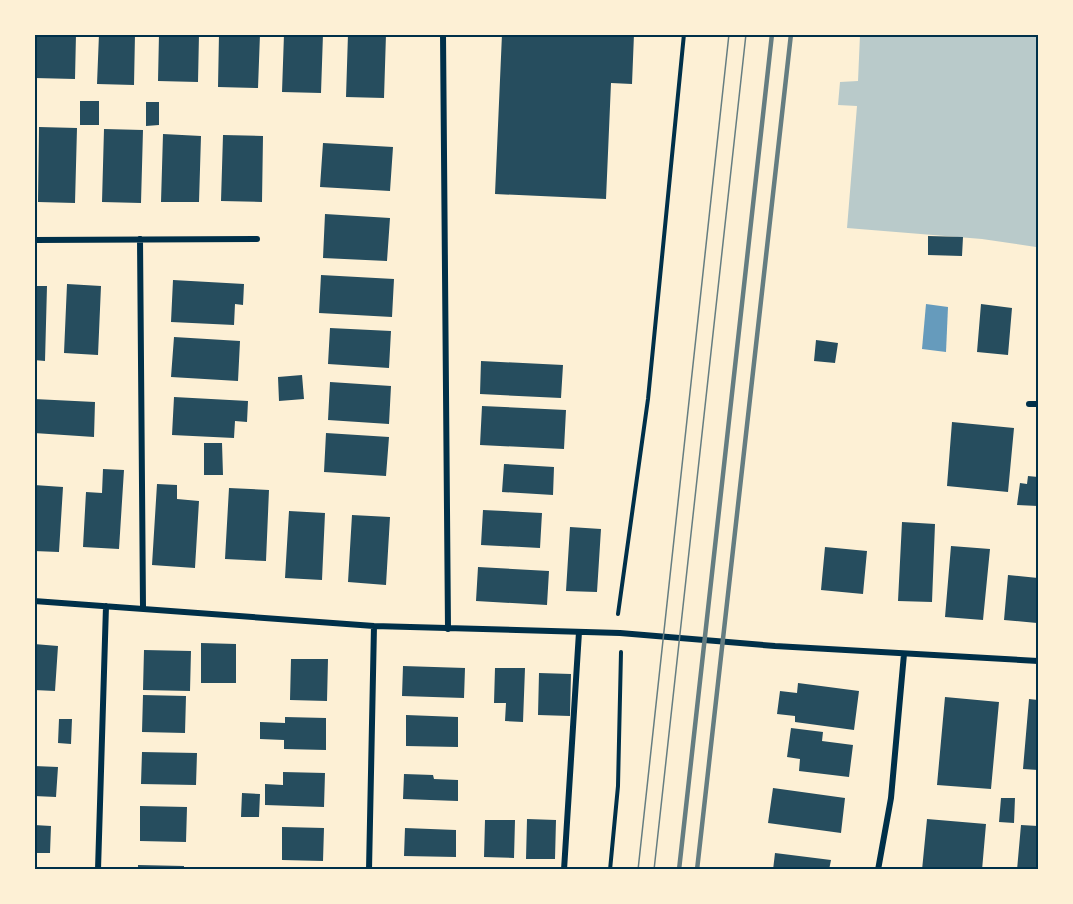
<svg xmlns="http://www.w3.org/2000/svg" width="1073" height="904" font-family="'DejaVu Sans',sans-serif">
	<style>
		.green { fill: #b9caca }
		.water { fill: #669bbc }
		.building { fill: #264d5e }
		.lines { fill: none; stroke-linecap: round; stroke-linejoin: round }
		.path { stroke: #003049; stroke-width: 4 }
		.minor { stroke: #003049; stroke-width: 6 }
		.tram { stroke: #657d81; stroke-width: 1.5 }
		.rail { stroke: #657d81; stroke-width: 4.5 }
		.neatline { fill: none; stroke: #003049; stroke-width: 2 }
	</style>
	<rect width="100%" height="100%" fill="#fdf0d5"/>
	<!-- green -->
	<path class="green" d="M860,35H1038V220L1036,247L982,239L847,228L857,106L838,105L840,82L858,81Z"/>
	<!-- water -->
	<path class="water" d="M926,304L948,307L946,352L922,349Z"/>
	<!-- building -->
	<path class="building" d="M35,34H76L75,79L34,78Z
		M99,34H135L134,85L97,84Z
		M159,34H199L198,82L158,81Z
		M219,34H260L258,88L218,87Z
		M284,34H323L321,93L282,92Z
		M348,34H386L384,98L346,97Z
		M502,34H634L632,84L611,83L606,199L495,194Z
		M80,101H99V125H80Z
		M146,102H159V125L146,126Z
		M39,127L77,128L75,203L38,202Z
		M104,129L143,130L141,203L102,202Z
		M163,134L201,136L199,202H161Z
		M223,135L263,136L262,202L221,201Z
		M323,143L393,147L390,191L320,187Z
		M325,214L390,218L387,261L323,258Z
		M928,236L963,237L962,256L928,255Z
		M321,275L394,279L392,317L319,313Z
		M173,280L244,284L243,305L235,304L234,325L171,322Z
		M67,284L101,286L98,355L64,353Z
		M34,286H47L45,361L34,360Z
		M981,304L1012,308L1008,355L977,352Z
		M330,328L391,331L389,368L328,364Z
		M174,337L240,341L238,381L171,377Z
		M816,340L838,343L835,363L814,361Z
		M481,361L563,365L561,398L480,394Z
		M302,375L304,399L279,401L278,377Z
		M330,382L391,386L389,424L328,420Z
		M174,397L248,401L247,422L235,421L234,438L172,435Z
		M34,399L95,402L94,437L34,433Z
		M482,406L566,410L564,449L480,445Z
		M952,422L1014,428L1008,492L947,486Z
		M326,433L389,437L386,476L324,472Z
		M204,443H222L223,475H204Z
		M504,464L554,467L553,495L502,492Z
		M103,469L124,470L119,549L83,547L86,492L102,493Z
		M1028,476L1038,477V506L1017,505L1020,483L1027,484Z
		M157,484L177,485V499L199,501L195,568L152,565Z
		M34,485L63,487L59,552L34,551Z
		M229,488L269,490L266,561L225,559Z
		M483,510L542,513L540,548L481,545Z
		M289,511L325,513L322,580L285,578Z
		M352,515L390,517L386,585L348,582Z
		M902,522L935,524L932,602L898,601Z
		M570,527L601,529L597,592L566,591Z
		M951,546L990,549L983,620L945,617Z
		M825,547L867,551L863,594L821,590Z
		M478,567L549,571L547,605L476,601Z
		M1008,575L1038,578L1037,623L1004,620Z
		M201,643L236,644V683H201Z
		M34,644L58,646L55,691L34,690Z
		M144,650L191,651L190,691L143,690Z
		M291,659H328L327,701L290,700Z
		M403,666L465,668L464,698L402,696Z
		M495,668H525L523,722L505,721L506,703H494Z
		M539,673L571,674L570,716L538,715Z
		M798,683L859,691L854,730L795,722V716L777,714L780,691L797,693Z
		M143,695L186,696L185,733L142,732Z
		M945,697L999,702L991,789L937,785Z
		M1029,699L1038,700V770L1023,769Z
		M406,715L458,717V747L406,746Z
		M285,717L326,718V750L284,749V740L260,739V722L285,723Z
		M59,719H72L71,744L58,743Z
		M791,728L823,732L822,741L853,745L849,777L799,771L800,759L787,757Z
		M142,752L197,753L196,785L141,784Z
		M34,766L58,767L56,797L34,796Z
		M283,772L325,773L324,807L265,805V784L283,785Z
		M404,774L433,775L434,779L458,780V801L403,799Z
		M773,788L845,798L841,833L768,823Z
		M242,793L260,794L259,817H241Z
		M1001,798H1015L1014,823L999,822Z
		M140,806L187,807L186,842L140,841Z
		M527,819L556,820L555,859H526Z
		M927,819L986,824L982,870H922Z
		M485,820H515L514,858L484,857Z
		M34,825L51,826L50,853H34Z
		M1021,825L1038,826V870H1017Z
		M282,827L324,828L323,861L282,860Z
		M405,828L456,830V857L404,856Z
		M775,853L831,860L829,870H773Z
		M138,865L184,866V870H138Z"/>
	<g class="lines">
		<!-- path -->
		<path class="path" d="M618,614L648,399L684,34
			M610,870L618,786L621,652"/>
		<!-- minor -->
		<path class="minor" d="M443,34L448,629
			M140,239L143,608
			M34,240L257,239
			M1029,404H1038
			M34,601L374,626L620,633L775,646L1038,661
			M98,870L106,606
			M369,870L374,626
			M564,870L579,632
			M878,870L891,798L904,654"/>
		<!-- tram -->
		<path class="tram" d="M638,870L729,34
			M654,870L746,34"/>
		<!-- rail -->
		<path class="rail" d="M679,870L772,34
			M697,870L791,34"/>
	</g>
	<!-- border -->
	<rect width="1073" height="904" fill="none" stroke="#fdf0d5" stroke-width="72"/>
	<rect x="36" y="36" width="1001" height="832" class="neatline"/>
</svg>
